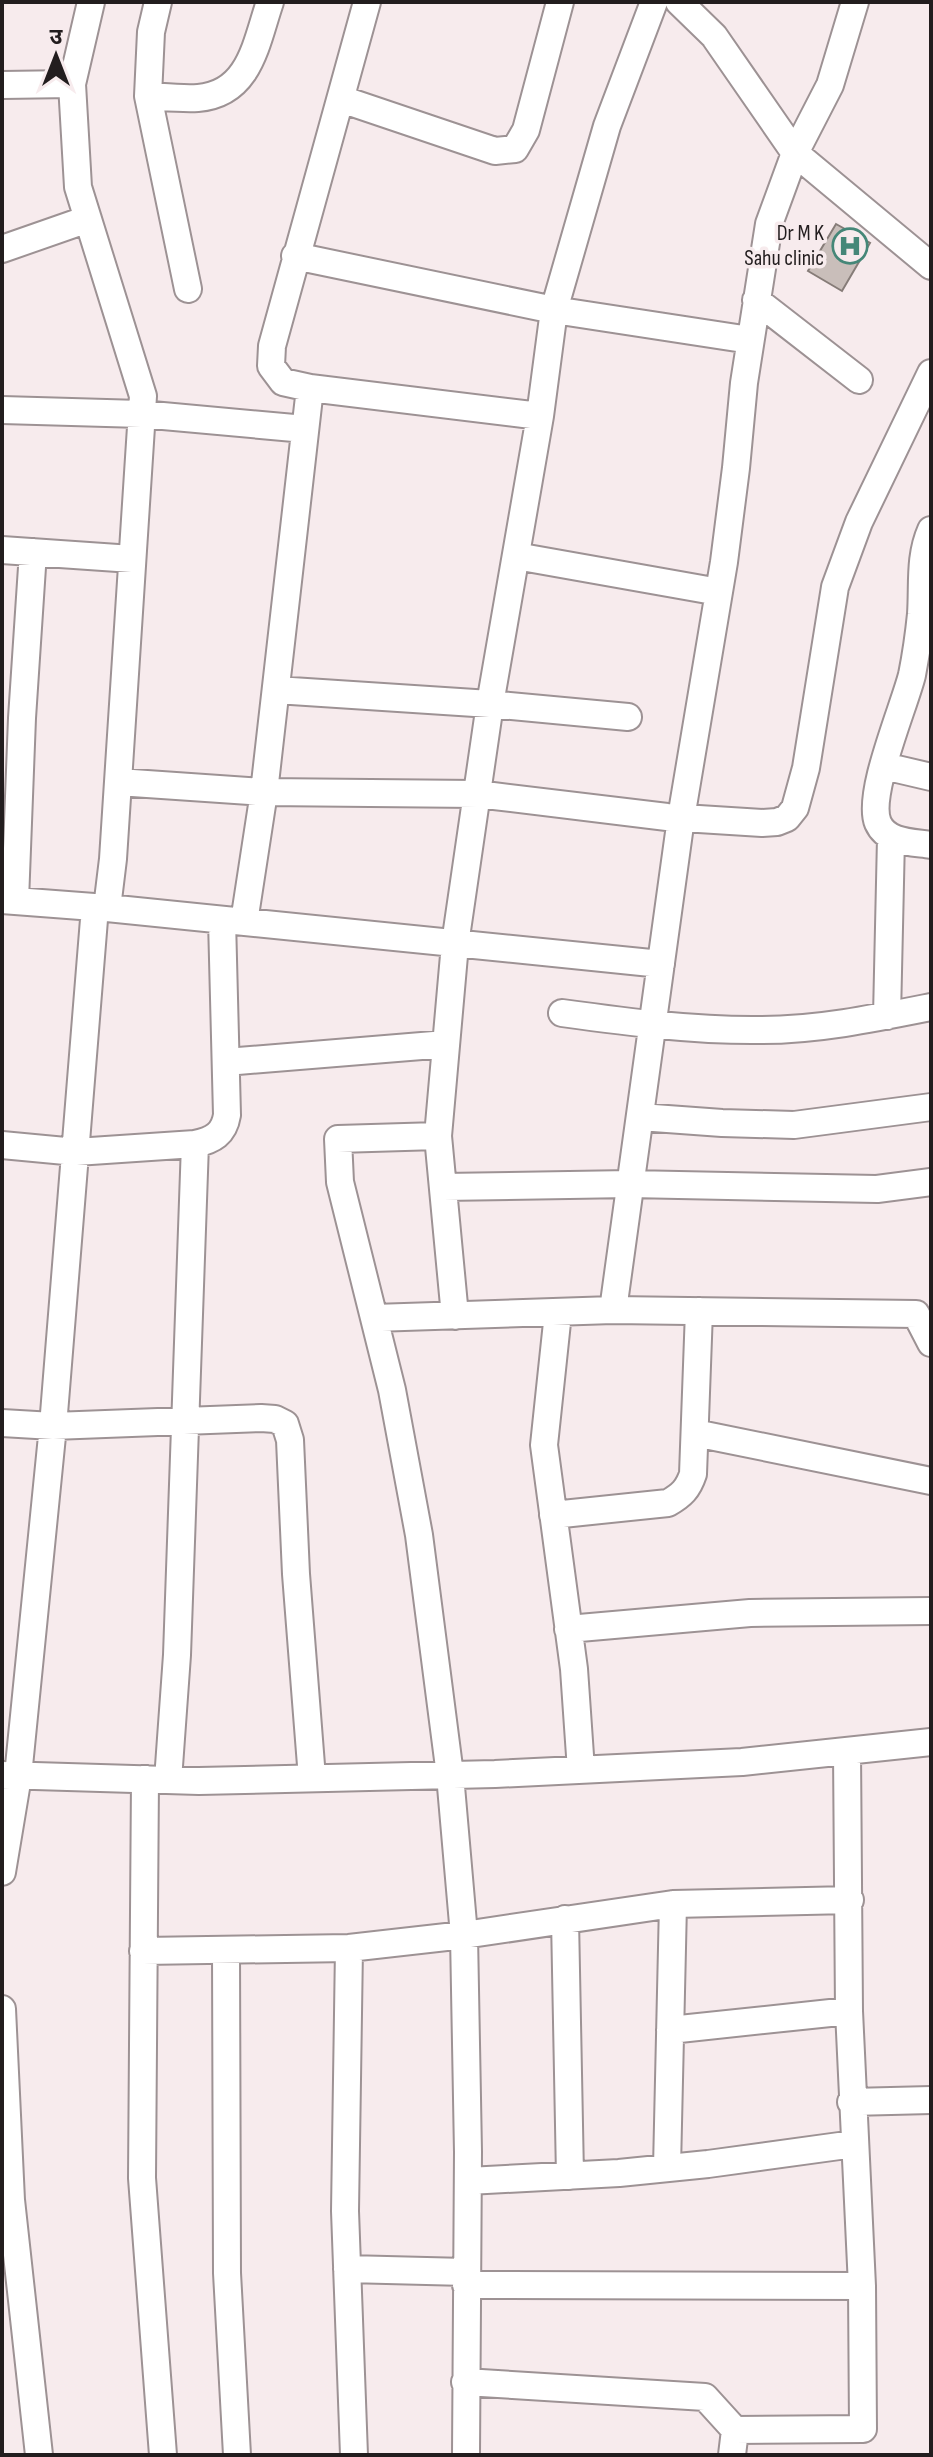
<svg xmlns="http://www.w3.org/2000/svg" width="933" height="2457" font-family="'Sofia Sans Condensed','Noto Sans Devanagari',sans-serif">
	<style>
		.building { fill: #c9beba; stroke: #867c78; stroke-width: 2 }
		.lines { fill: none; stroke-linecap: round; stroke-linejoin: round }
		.minor-casing { stroke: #9d9294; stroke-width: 30 }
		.minor { stroke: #fff; stroke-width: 26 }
		.labels { text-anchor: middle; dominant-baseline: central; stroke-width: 7; stroke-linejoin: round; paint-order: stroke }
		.poi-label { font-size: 22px; fill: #221d1e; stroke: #f7ebed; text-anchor: end }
	</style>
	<rect width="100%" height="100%" fill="#f7ebed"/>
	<!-- building -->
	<path class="building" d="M836,224L870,243L842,291L808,271Z"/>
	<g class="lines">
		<defs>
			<path id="minor" d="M91,2L72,84L78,187L143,396L113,859L107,908
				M158,2L151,32L148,96L188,289
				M367,2L272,346L271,366L283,382L310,388L540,416
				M654,2L607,126L554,310L750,340
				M679,2L714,36L795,153L931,266
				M2,85L72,84
				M148,96C164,97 182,99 198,98C250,94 256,43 270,2
				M341,99L495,151L515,149L526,130L560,2
				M2,249L88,219
				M295,256L554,310L540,416L490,704L455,944L438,1136L455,1316
				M756,300L859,380
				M2,410L141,414L305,429
				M931,530C919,557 923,585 921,614C919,634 916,655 912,675C904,707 866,795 878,823C887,843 912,842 931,845
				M2,550L132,559
				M516,556L719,592
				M276,690L490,704L628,717
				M884,766L931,777
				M118,782L264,792L477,794L667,817L762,823L777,822L787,818L795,808L806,768L835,587L859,522L931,373
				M2,900L107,908L661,964
				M15,901L22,718L33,552
				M244,922L264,792L310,388
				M562,1013C628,1022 695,1031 762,1030C818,1030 876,1018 931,1007
				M887,1016L891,838
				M226,1062L446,1044
				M640,1117L722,1123L794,1125L931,1107
				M438,1136L338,1139L340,1182L392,1390L419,1535L450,1775L464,1935L468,2152L466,2455
				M2,1145L76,1152L195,1144C213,1140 224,1134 227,1115L222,920
				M443,1187L630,1184L877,1189L931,1182
				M613,1310L681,818L724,562L736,468L744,383L769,224L795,153L830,85L855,2
				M558,1313L544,1445L574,1669L581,1770
				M374,1318L613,1310L916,1314L931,1343
				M2,1423L53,1426L261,1418L275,1419L285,1424L290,1440L296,1574L312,1778
				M695,1433L931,1481
				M553,1515L668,1503C682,1495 688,1489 693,1474L699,1311
				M568,1629L750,1613L931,1611
				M2,1775L199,1781L495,1774L742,1762L931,1742
				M145,1779L142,2178L163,2455
				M168,1780L177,1655L195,1144
				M2,1872L18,1776L53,1426L95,907
				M565,1919L570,2176
				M349,1948L345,2211L354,2455
				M226,1950L227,2273L237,2455
				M143,1951L349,1948L464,1935L673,1904L850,1900
				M2,2009L11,2200L39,2455
				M670,2030L849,2011
				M851,2102L931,2100
				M667,2168L673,1904
				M468,2181L619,2173L708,2164L854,2144
				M347,2269L466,2272
				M466,2285L862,2286
				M465,2382L705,2397L735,2430L732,2455
				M735,2430L863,2429L862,2286L849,2011L847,1751"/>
		</defs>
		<!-- minor casing -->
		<use href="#minor" class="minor-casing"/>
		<!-- minor -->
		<use href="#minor" class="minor"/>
	</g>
	<!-- icons -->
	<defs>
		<symbol id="hospital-ring" viewBox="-11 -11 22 22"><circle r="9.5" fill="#f7ebed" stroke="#458778" stroke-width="1.5"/><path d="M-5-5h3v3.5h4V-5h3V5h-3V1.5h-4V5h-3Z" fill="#458778"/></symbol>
	</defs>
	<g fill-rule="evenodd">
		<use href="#hospital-ring" x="830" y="226" width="40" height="40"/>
	</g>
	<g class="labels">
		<!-- poi labels -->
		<g class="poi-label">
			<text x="824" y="233">Dr M K<tspan x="824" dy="25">Sahu clinic</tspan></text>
		</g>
	</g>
	<!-- border -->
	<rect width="933" height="2457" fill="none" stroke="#221d1e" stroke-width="8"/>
	<!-- north arrow -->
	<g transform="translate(56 56)" stroke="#f7ebed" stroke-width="6" paint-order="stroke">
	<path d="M0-6L14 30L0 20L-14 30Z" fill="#221d1e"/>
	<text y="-12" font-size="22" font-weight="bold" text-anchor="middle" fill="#221d1e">उ</text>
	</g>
</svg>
